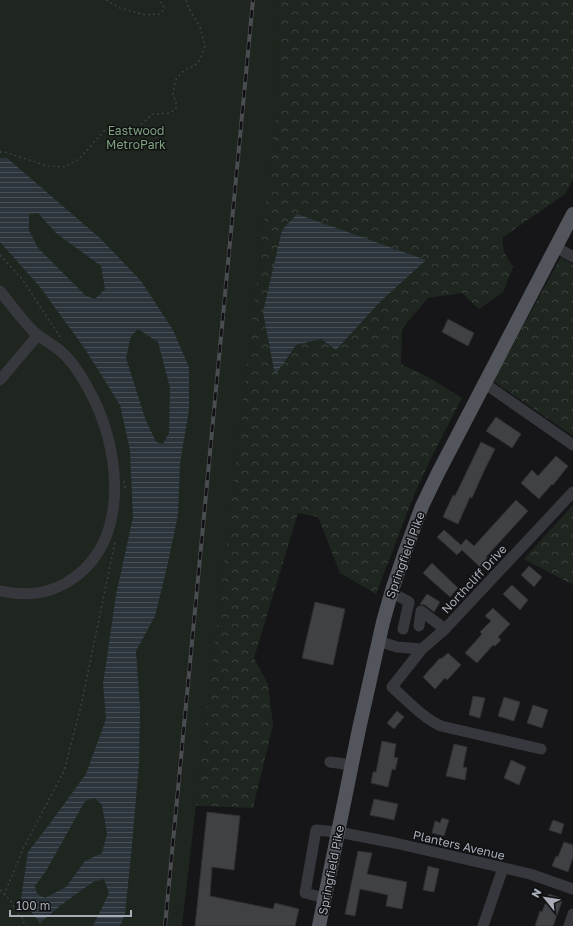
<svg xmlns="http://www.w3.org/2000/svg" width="573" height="926" font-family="'Golos Text',sans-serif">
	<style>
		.forest { fill: url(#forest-crowns) }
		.park { fill: #1e261f }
		.water { fill: url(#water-rules); fill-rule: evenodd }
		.building { fill: #404145; stroke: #303034 }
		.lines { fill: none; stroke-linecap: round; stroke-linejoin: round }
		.path { stroke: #3d3f44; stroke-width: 1.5; stroke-dasharray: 2 3; stroke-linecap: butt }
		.minor { stroke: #37383d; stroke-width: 11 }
		.major { stroke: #53555c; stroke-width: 14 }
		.rail-casing { stroke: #4a4c52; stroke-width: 4 }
		.rail { stroke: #111113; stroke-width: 2.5; stroke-dasharray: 8; stroke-linecap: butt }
		.labels { text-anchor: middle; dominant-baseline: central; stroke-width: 3; stroke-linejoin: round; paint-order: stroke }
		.park-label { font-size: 12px; fill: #7fa381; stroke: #111113 }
		.street-label { font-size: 12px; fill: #a8adb8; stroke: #111113 }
	</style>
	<defs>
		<pattern id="forest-crowns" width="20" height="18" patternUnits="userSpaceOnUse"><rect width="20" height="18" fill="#1e261f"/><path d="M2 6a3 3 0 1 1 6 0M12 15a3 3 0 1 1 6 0" fill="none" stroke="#3c433d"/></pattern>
		<pattern id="water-rules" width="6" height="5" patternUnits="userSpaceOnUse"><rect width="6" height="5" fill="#2c353c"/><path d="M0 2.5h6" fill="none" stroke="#485056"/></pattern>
	</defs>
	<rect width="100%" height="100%" fill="#161618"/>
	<!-- forest -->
	<path class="forest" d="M259,0H573V180L565,194L502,238L504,252L513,267L503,292L479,309L462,293L428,298L402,329L401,364L428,377L462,398L433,454L414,495L376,594L340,573L318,517L298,513L254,658L268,684L273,725L253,808L183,805Z
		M561,257L573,265V436L493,381Z
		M573,505V585L524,559Z"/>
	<!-- park -->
	<path class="park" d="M0,0H278L279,91L182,926H0Z"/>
	<!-- water -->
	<path class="water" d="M0,158H7L101,239L141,281L173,330L189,367V410L180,463L178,515L167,567L155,616L136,651L140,708L139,763L132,845L125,914L120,926H93L109,893L104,879L93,882L61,905L40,923L21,899L28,852L51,822L86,774L106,719L103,684L116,595L133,517L130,450L120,405L85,349L40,287L0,242ZM38,213L56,233L101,266L105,289L95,299L86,296L38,248L29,230V214ZM138,329L158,342L170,388L169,433L163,444L156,442L145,418L126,358L131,336ZM95,798L102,805L107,834L102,853L85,861L66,887L45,898L37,894L35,886L46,871L85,801Z
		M297,214L426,260L381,301L336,350L321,339L296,345L275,375L263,312L282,230Z"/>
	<!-- building -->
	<path class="building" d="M448,319L474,333L468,346L442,332Z
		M496,417L521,434L512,448L486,431Z
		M481,442L495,449L484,471L472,498L470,497L458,524L443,517L453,495L455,496Z
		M556,456L568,466L553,485L552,484L539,499L521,483L532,470L538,476Z
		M516,500L528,511L486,557L487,558L480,567L462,550L457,555L437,537L444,530L461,545L466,539L474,546Z
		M432,563L458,588L450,597L423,573Z
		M529,566L542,577L534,587L521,575Z
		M512,585L528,600L520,610L503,594Z
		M427,594L440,602L434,612L425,605L420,604Z
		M315,602L345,609L333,665L302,658Z
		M493,608L510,624L498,637L501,640L495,646L493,645L477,663L465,653L482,634L480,632L491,621L485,616Z
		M448,653L461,665L447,680L445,678L435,689L423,677L440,658L441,659Z
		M473,696L485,698L480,718L469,715Z
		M504,697L520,702L514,721L498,716Z
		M533,705L548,710L542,728L527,723Z
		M397,711L404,717L394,729L387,723Z
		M382,741L396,744L394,757L398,758L395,770L392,769L388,787L371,783L373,772H376Z
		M454,744L467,747L463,767L467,768L465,780L446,776Z
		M511,760L526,767L519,785L504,778Z
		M374,799L398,804L394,820L370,815Z
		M207,812L240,816L234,870L212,867L210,896L273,909L275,903L299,909L295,926H195Z
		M442,818L449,820L444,836L432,833L435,821L440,823Z
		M553,820L564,824L561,834L549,830Z
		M564,842L573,845V857L568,872L552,866L556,856L558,857Z
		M358,851L372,853L367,874L407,882L402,909L386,906L388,895L360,889L355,916L345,914Z
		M428,866L439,869L434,892L423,890Z
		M549,894L563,899L553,926H535L540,911L542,912Z"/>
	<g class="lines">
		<!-- path -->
		<path class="path" d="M106,0L120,8L134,12L146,15L160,14L164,9L163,4L157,0
			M0,152H5L47,166L65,167L79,159L106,129L137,128L153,114L169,113L176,109V102L173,95L175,81L182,72L194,66L200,60L205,46L200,27L189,9L186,0
			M0,255L22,279L62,340
			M124,481L125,486V490
			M0,890L10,900L18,914L22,917L24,923L27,926
			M4,895L23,849L64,771L81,706L115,542"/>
		<!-- minor -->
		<path class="minor" d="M556,247L573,257
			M0,291C11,305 21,319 33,331C41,338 50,343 58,349C71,359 81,375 89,390C119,443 132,536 75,577C52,594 28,597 0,591
			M0,380L38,335
			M484,383L573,445
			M391,592L409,602L403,629
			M419,626L421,611L445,629
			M378,641L397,647L422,649
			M541,749L441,726C423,718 407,700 392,687L422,649L445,629L573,492
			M330,762L352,765
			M325,898L305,893L316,830L338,832L395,843L530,874L573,889
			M483,926L503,868
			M569,926L573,914"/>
		<!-- major -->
		<path class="major" d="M319,926L359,729L383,622L393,587L405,552L422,506L438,473L573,214"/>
		<defs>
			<path id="rail" d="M165,926L253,0"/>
		</defs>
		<!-- rail casing -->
		<use href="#rail" class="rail-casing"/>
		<!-- rail -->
		<use href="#rail" class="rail"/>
	</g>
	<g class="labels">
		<!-- park labels -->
		<g class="park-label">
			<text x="136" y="130">Eastwood<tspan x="136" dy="14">MetroPark</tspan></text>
		</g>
		<!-- street labels -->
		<g class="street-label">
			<text transform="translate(405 555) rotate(-70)">Springfield Pike</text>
			<text transform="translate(474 579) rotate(-47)">Northcliff Drive</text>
			<text transform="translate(459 845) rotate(13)">Planters Avenue</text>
			<text transform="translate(331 870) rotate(-79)">Springfield Pike</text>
		</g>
	</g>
	<!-- north arrow -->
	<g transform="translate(545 898) rotate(300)" stroke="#111113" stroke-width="3" paint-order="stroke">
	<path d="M0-3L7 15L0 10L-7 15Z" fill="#a8adb8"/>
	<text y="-6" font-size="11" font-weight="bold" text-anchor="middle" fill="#a8adb8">N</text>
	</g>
	<!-- scale -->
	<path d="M10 910v6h121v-6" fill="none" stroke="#a8adb8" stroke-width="2"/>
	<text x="16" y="910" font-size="12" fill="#a8adb8" stroke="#111113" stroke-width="3" paint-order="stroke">100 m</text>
</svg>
